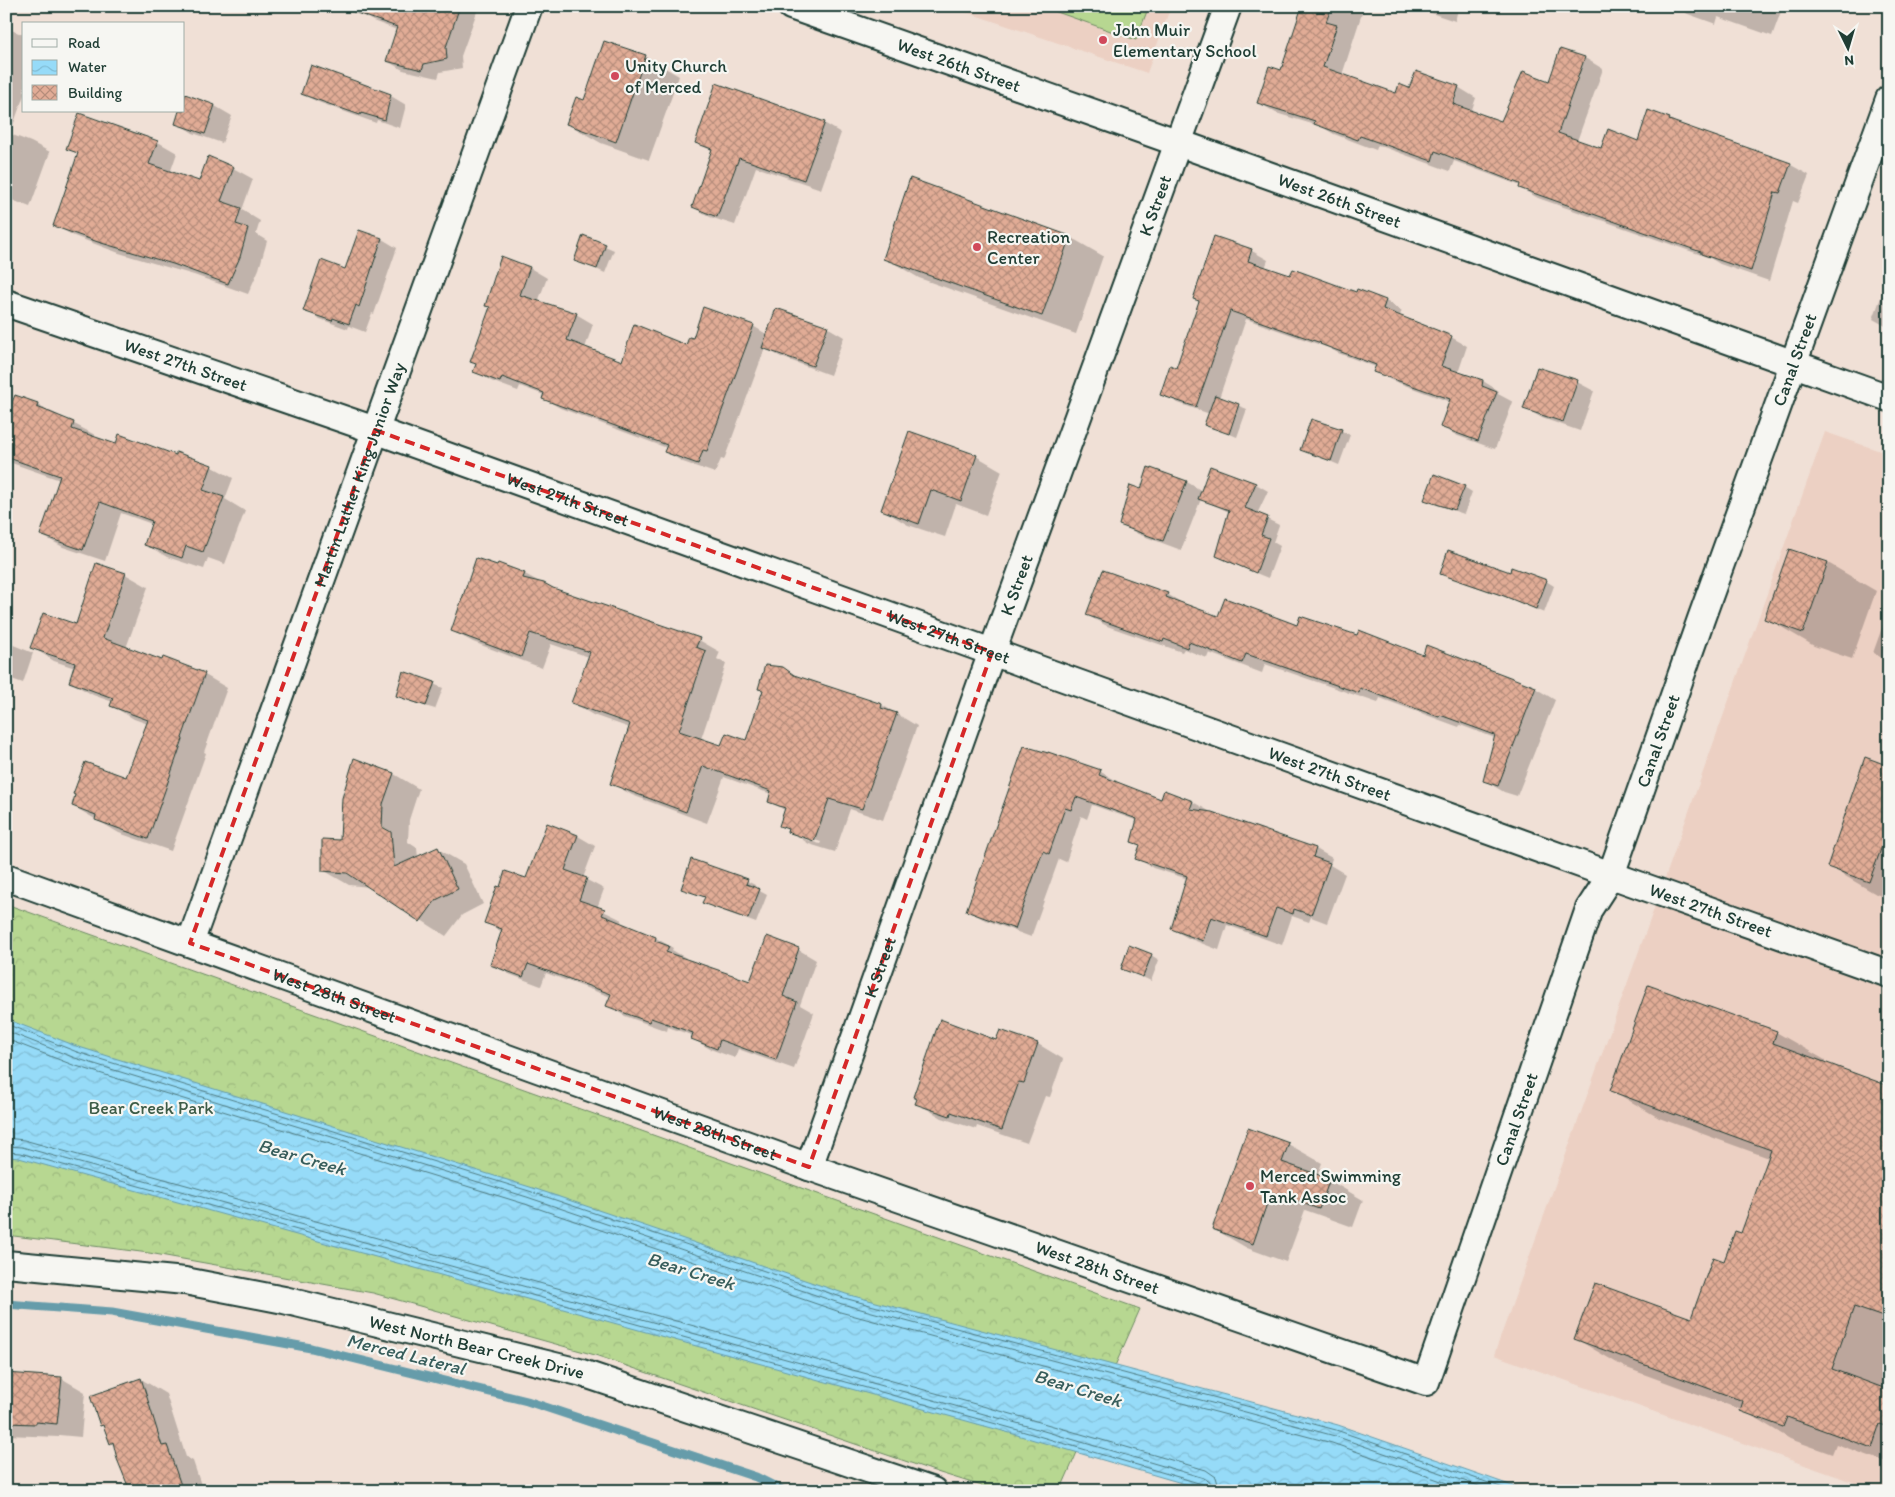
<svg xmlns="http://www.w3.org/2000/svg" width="1895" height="1497" font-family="Itim,sans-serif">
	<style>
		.built { fill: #ecd0c3 }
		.green { fill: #b7d791; stroke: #6b8a62 }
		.forest { fill: url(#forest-crowns); stroke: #6b8a62 }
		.water { fill: url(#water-waves); stroke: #669caa }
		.shadow { fill: #0003; fill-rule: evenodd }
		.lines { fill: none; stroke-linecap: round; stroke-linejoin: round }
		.shore { stroke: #4f7c82; stroke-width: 1 }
		.stream { stroke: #669caa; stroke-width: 9 }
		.building { fill: url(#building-cross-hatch); stroke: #1f3d34 }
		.minor-casing { stroke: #1f3d34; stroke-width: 30 }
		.minor { stroke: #f6f6f2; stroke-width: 26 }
		.marked { fill: none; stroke: #d62828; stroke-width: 4; stroke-dasharray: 10 6; stroke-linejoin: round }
		.poi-dot { fill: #d1495b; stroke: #f6f6f2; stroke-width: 2 }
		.labels { text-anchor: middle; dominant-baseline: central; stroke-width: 4.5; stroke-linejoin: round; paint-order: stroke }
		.poi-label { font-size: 18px; fill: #1f3d34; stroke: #f6f6f2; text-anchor: start }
		.street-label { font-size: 18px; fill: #1f3d34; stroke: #f6f6f2 }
		.park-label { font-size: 18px; fill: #3d5c47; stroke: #f6f6f2 }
		.water-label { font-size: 19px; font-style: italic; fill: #375d5b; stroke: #f6f6f2 }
	</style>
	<defs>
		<pattern id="forest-crowns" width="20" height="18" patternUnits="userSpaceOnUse" patternTransform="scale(1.25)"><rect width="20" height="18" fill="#b7d791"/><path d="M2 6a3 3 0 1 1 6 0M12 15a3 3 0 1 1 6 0" fill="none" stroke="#9db97e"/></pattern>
		<pattern id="water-waves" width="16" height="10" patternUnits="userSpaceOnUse" patternTransform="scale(1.25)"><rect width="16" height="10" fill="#96dbf8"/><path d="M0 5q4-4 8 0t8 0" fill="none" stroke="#81bdd5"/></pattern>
		<pattern id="building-cross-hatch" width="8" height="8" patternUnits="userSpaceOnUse" patternTransform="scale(1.25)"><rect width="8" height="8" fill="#e1ac96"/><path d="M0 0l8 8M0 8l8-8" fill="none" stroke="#b68d7b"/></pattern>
	</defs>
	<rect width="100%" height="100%" fill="#f0e0d6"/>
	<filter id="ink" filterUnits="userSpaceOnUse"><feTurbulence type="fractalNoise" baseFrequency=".02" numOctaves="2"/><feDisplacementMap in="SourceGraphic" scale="10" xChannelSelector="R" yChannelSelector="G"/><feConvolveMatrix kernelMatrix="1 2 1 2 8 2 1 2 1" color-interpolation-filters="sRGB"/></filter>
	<g filter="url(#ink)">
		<!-- built -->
		<path class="built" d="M948,6H1171L1147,73Z
			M1825,432L1889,454V1491H1878L1494,1355Z"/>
		<!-- green -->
		<path class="green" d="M1040,6H1149L1136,40Z"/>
		<!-- forest -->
		<path class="forest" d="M6,904L1140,1309L1060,1491H998L940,1473L595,1355L373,1293L149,1253L6,1235Z"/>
		<!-- water -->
		<path class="water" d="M6,1019L79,1047L530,1187L846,1294L1338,1425L1527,1491H1209L1017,1435L19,1158L6,1157Z"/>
		<!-- shadow -->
		<path class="shadow" d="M359,6H479L461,56L462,68L440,72L438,78L403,70L387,61L397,30L373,21L357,12Z
			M1303,6H1371L1370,9L1364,7L1342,75L1397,94L1409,89L1458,87L1476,98L1471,112L1502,123L1549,83L1561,50L1585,58L1603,69L1577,141L1602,149L1639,142L1649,112L1670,119L1680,125L1791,165L1809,175L1798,203L1793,201L1769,281L1720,264L1710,258L1538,198L1520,188L1521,186L1454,161L1450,171L1378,145L1376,150L1334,134L1322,127L1276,113L1258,102L1282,71Z
			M1419,6H1459L1455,21L1431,13Z
			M1674,6H1783L1772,36L1718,17L1716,24L1688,14Z
			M6,28L24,35V95L10,134L31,142L50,152L30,207L12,200L9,211L6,210Z
			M605,42L646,57L679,76L649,160L601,143L568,124L584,101Z
			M312,67L391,96L406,105L400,128L377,120L376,123L318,102L302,94Z
			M186,95L215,106L232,116L222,143L193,133L177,123L184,111Z
			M824,123L841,133L821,189L756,167L735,225L710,217L694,207L712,151L696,142Z
			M158,142L177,153L170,173L200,183L233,168L253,179L242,210L260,221L256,234L267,241L259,269L248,294L194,275L119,253L74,236L54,225L79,155L67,148Z
			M911,180L1070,237L1103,256L1076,334L919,278L885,258Z
			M584,237L614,250L605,273L576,260Z
			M1215,237L1252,251L1268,260L1265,268L1357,293L1358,291L1386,301L1402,311L1399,317L1451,337L1467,346L1458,373L1483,381L1499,391L1498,394L1513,402L1495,449L1458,436L1441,427L1450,402L1391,380L1375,371L1376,367L1338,353L1329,348L1246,319L1219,398L1247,409L1237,437L1206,424L1210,414L1178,403L1162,394L1177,369L1200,302L1194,298Z
			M382,239L397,248L374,314L372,313L365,332L349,326L348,329L320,319L305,310Z
			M502,258L530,268L547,278L538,302L576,314L593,324L585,348L622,362L687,346L694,340L753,326L768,335L827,327L844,337L830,375L781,357L765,348L724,460L721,459L715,473L683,462L666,452L667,448L560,408L543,398L544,395L520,386L518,391L491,381L475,371Z
			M1889,275V328L1873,319Z
			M1577,382L1594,391L1580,431L1542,418L1525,408Z
			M37,404L95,435V438L117,446L176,456L211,466L233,478L225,499L245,511L225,564L208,558L204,569L167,557L145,544L152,524L121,513L105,561L63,547L41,535L60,480L6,461V411L9,412Z
			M1312,420L1342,431L1350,435L1339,465L1301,449Z
			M976,456L1002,471L986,515L956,504L945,537L908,525L883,510Z
			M1211,467L1256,484L1268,491L1257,514L1279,525L1273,542L1280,546L1268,578L1229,562L1217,556L1229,512L1201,499L1181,550L1138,534L1121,524L1141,490L1187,482L1202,491Z
			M1464,487L1472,492L1464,514L1434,504L1426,499Z
			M1790,550L1828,563L1876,591L1852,659L1814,646L1766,618Z
			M1442,573H1511L1546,581L1554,586L1544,613L1514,600L1450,578Z
			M125,574L148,587L126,648L162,662L163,659L205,675L227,688L204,752L206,753L171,851L119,833L73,806L127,779L148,724L134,719L112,706L113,702L93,695L70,682L75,668L54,661L32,647L76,626Z
			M525,574L556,591L699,640L720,652L717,659L726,664L701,739L722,747L747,742L764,691L759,688L783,668L799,678L882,705L917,726L883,820L850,809L835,852L809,844L781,825L786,811L769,801L771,794L724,777L707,823L632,795L611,783L630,728L593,715L572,703L589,657L551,644L542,668L473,642L452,631ZM799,835L821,842L820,844L804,839L798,836Z
			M1167,594L1186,605L1219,617L1297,627L1424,657L1535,688L1555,700L1517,796L1504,792L1485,781L1495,738L1460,725L1459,727L1380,698L1378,703L1265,664L1262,673L1209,653L1207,658L1184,649L1182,652L1107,626L1087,615Z
			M1889,608V662L1873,653Z
			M6,642L33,653L23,683L6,677Z
			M404,672L443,688L435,709L405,700L397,695Z
			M1049,753L1101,772L1117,781L1115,783L1162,801L1193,802L1209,811L1208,813L1316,849L1332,858L1330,865L1345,874L1327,923L1311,917L1309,922L1292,916L1282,945L1227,925L1219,950L1188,938L1172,929L1188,879L1153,868L1137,858L1141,846L1133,841L1138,821L1092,805L1087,819L1081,816L1066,862L1059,859L1031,937L983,919L967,910Z
			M355,759L394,774L419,789L409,820L408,842L417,848L418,858L438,849L464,864L483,904L462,915L446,936L370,887L349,885L323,870L341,841Z
			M1889,767V899L1876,894L1828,866Z
			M578,836L595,846L583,878L604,889L597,908L622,920L620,924L656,938L673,948L672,950L686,958L685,960L751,983L767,938L799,950L816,960L800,1005L814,1013L794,1069L738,1049L735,1058L710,1049L693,1039L694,1036L668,1027L667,1031L625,1016L608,1006L611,997L546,973L541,986L509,974L491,964L502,932L486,923L527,880Z
			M747,881L755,885L754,888L767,895L756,923L712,907L704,903L706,898L682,888Z
			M1151,955L1159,960L1151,981L1123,968Z
			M1649,986L1776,1032L1825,1060L1824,1063L1889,1087V1372L1882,1389L1889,1391V1463L1836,1444L1832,1454L1790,1439L1742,1410L1624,1367L1576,1339L1692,1320L1742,1235L1769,1158L1659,1118L1611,1090Z
			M1001,1031L1038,1044L1063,1059L1050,1097L1045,1096L1027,1143L977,1126L976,1129L942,1118L917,1103L997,1042Z
			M1288,1144L1322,1163L1317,1176L1329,1180L1363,1200L1353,1227L1305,1210L1286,1262L1247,1248L1214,1229Z
			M6,1374L61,1378L85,1392L81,1437L59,1435V1437L6,1435Z
			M141,1379L166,1394L186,1457L193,1461L203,1491H130L115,1446L111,1443L106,1428L101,1425Z"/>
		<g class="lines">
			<!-- shore -->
			<path class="shore" d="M6,1024L77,1052L529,1191L844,1298L1336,1430L1512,1491
				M6,1031L75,1058L527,1197L842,1304L1335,1436L1493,1491
				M6,1039L73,1065L525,1204L840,1312L1332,1443L1470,1491
				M6,1138L24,1140L1022,1417L1206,1470L1216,1477L1220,1491
				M6,1146L22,1147L1020,1424L1204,1478L1211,1483L1212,1491
				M6,1152L20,1153L1018,1430L1202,1484L1205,1486L1206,1491"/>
			<!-- stream -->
			<path class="stream" d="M6,1304L112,1312L311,1348L527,1401L756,1477L784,1491"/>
		</g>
		<!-- building -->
		<path class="building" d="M349,6H460L446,47L447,59L424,64L422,70L386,61L397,27L348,10Z
			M1302,6H1332L1326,22L1337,25L1323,67L1396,93L1399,84L1409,88L1416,71L1459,86L1453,104L1501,121L1523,71L1549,81L1560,49L1585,57L1558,133L1601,148L1608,129L1638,141L1648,110L1670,118L1669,120L1791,163L1780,193L1775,192L1751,271L1701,254V252L1519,188L1520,184L1435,151L1432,161L1360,136L1358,140L1314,124L1315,121L1257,103L1269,66L1281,70Z
			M604,41L646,55L616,142L566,124L576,97L584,100Z
			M311,65L391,94L385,120L361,113L360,115L301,94Z
			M716,83L825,122L804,180L739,158L717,217L692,207L712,149L695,143Z
			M185,94L215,105L205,134L175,124L179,111H184Z
			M79,113L158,141L149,164L199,181L208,156L234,167L221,201L241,208L236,224L248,228L240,257L228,284L173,264L98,242L53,226L78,153L66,149Z
			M910,178L1070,236L1042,316L883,259Z
			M359,230L382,238L359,307L356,305L349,324L333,318L332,321L303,311L321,260L345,269Z
			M583,235L606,244L597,269L574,261Z
			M1214,236L1252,249L1248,261L1290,275L1293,269L1356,292L1357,289L1386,300L1383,309L1452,336L1441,366L1483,380L1482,386L1497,392L1478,441L1440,427L1450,399L1373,372L1376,365L1320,344L1321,343L1230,311L1196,407L1160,395L1170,365L1176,368L1199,301L1193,299Z
			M501,256L530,267L520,295L577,313L567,340L622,361L634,324L686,345L689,337L693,338L703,307L754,325L707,451L703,450L698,464L664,452L667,445L542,399L544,393L502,377L500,382L473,372L476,364L470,362L490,307L485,306Z
			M776,308L828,326L813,366L762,348Z
			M1537,367L1578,380L1563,422L1523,409Z
			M15,395L38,403L37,407L74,422L72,429L116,444L119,434L176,455V452L212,465L203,490L224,497L203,552L186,546L182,558L144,545L152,521L100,502L83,550L40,535L60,476L6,457V417Z
			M1215,395L1239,404L1229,434L1204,425Z
			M1311,419L1342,429L1331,461L1300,450Z
			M909,431L977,455L961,501L931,490L919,524L881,510Z
			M1210,466L1256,483L1245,508L1268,517L1261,535L1269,538L1256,573L1216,556L1229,510L1198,499Z
			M1148,467L1187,481L1163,541L1119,525L1130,485L1141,489Z
			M1434,474L1465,486L1455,510L1424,500Z
			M1789,549L1828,562L1803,633L1764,619Z
			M1448,550L1510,572L1511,567L1547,580L1536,609L1504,596L1440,574Z
			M476,558L497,565L498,563L525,573L523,578L544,583L553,588L700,638L696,647L706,651L679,731L721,745L726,733L746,740L763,690L758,689L765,665L783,667L794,675L882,704L881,708L897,713L862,809L829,799L814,841L787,832L788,829L779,826L785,808L768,802L771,791L703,766L686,812L610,784L630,724L571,703L590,652L530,633L521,657L451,631Z
			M96,563L126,573L103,638L162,660L163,657L205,673L182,738L183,739L148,839L95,820L96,815L72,806L75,795L73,794L85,762L126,777L148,720L110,706L113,698L69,682L75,663L30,648L43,613L76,624Z
			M1103,570L1168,593L1166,597L1218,616L1225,598L1297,625L1300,616L1357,635L1359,630L1423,655L1426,645L1536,687L1498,786L1483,781L1495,735L1440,715L1439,717L1360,688L1359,693L1246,654L1242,663L1189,642L1187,648L1164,639L1163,642L1086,615Z
			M403,671L435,682L426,706L396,696Z
			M1024,746L1048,753V752L1101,770L1099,775L1161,799L1164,790L1193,801L1190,809L1212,812L1316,848L1313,857L1330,863L1311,915L1294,909L1293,914L1276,908L1266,936L1211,917L1203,941L1171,929L1187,876L1135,859L1140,845L1131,842L1137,819L1076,797L1071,810L1065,808L1049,854L1043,851L1015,929L966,911Z
			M1865,757L1889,766V827L1869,882L1827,867Z
			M354,758L394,773L383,804L382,827L391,832L394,867L438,847L458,889L436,900L420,922L347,873L322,871V839L340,840L342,798Z
			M547,823L578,835L565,870L587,878L579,900L605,909L602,915L656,937L655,941L669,946L666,952L750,981L767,936L799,948L783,996L797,1002L776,1060L720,1040L717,1049L691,1039L693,1033L651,1018L649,1022L606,1006L611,994L528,964L523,977L490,965L502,929L484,923L497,886L500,887L505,871L526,878Z
			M691,859L748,879L746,884L760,889L748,919L702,903L705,897L681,889Z
			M1129,945L1152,954L1143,977L1121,969Z
			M1648,985L1777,1031L1773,1043L1889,1086V1319L1854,1307L1832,1369L1889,1390V1427L1880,1424L1872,1448L1787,1417L1783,1427L1740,1411L1743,1401L1574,1339L1595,1283L1691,1318L1713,1257L1724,1261L1735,1231L1741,1233L1771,1150L1610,1091Z
			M940,1019L996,1040L1000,1030L1038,1043L1024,1083L1019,1082L1002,1130L951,1112L950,1116L915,1104L917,1099L913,1097Z
			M1248,1128L1289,1143L1282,1162L1330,1179L1319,1209L1271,1192L1253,1244L1212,1229Z
			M6,1373L62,1377L57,1424L36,1422V1424L6,1423Z
			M141,1378L162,1446L167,1445L183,1491H130L117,1459L113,1442L110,1444L103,1425L100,1426L90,1396Z"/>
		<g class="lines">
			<defs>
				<g id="minor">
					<path id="s1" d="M791,6L1179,143L1889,398"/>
					<path id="s2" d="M6,303L375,430L1611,875L1889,974"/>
					<path id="s3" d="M6,877L809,1167L1426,1382L1589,909L1611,875L1701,619L1889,99"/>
					<path id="s4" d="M190,943L529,6"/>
					<path id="s5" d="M809,1167L992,652L1228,6"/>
					<path id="s6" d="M6,1264L185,1281L284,1300L579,1372L933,1491"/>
				</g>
			</defs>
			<!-- minor casing -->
			<use href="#minor" class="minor-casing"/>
			<!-- minor -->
			<use href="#minor" class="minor"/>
		</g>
	</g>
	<!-- marked area -->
	<path class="marked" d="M375,430L992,652L809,1167L190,943Z"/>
	<!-- markers -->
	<g class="poi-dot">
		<circle cx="1103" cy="40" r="5"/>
		<circle cx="615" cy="76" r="5"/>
		<circle cx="977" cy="247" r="5"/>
		<circle cx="1250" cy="1186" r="5"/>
	</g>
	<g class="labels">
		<!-- poi labels -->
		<g class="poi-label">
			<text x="1113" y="30">John Muir<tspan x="1113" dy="21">Elementary School</tspan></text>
			<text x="625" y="66">Unity Church<tspan x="625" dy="21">of Merced</tspan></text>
			<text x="987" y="237">Recreation<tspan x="987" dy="21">Center</tspan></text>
			<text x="1260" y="1176">Merced Swimming<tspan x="1260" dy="21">Tank Assoc</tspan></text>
		</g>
		<!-- street labels -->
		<g class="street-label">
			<text stroke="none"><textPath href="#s1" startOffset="178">West 26th Street</textPath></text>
			<text stroke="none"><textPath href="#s1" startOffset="582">West 26th Street</textPath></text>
			<text stroke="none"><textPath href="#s5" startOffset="1022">K Street</textPath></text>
			<text stroke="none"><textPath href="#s3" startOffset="2595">Canal Street</textPath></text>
			<text stroke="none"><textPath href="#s2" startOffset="190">West 27th Street</textPath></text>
			<text stroke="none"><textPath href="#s4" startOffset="498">Martin Luther King Junior Way</textPath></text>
			<text stroke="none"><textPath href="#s2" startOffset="595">West 27th Street</textPath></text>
			<text stroke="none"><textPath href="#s5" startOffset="618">K Street</textPath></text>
			<text stroke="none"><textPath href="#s2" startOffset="1000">West 27th Street</textPath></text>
			<text stroke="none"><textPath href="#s3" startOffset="2190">Canal Street</textPath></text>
			<text stroke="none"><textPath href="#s2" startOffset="1405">West 27th Street</textPath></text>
			<text stroke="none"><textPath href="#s2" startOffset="1810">West 27th Street</textPath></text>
			<text stroke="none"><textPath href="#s5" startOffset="212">K Street</textPath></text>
			<text stroke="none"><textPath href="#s3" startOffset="349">West 28th Street</textPath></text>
			<text stroke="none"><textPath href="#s3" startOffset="1785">Canal Street</textPath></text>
			<text stroke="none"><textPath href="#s3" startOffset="754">West 28th Street</textPath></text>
			<text stroke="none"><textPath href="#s3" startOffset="1159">West 28th Street</textPath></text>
			<text stroke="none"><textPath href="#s6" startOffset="479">West North Bear Creek Drive</textPath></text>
		</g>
		<!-- park labels -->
		<g class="park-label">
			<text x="151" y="1108">Bear Creek Park</text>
		</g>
		<!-- water labels -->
		<g class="water-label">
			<text transform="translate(302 1157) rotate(16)">Bear Creek</text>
			<text transform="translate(691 1271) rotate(17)">Bear Creek</text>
			<text transform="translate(406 1354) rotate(14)">Merced Lateral</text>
			<text transform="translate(1078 1388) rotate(17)">Bear Creek</text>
		</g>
	</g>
	<!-- margin -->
	<rect width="1895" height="1497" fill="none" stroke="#f6f6f2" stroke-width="25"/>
	<rect x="12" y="12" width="1870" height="1472" fill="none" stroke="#1f3d34" stroke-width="2" filter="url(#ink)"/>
	<!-- legend -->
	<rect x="22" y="22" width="162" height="90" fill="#f6f6f2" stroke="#a0aca6"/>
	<rect x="32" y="39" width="25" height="8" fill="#f6f6f2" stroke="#a0aca6"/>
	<text x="68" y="48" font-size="15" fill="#1f3d34">Road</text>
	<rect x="32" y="60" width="25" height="15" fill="url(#water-waves)" stroke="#a0aca6"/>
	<text x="68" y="72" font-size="15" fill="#1f3d34">Water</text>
	<rect x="32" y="85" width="25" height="15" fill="url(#building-cross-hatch)" stroke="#a0aca6"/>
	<text x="68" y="98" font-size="15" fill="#1f3d34">Building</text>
	<!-- north arrow -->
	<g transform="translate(1848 48) rotate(175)" stroke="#f6f6f2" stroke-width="4" paint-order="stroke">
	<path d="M0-4L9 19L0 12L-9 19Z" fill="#1f3d34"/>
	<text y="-8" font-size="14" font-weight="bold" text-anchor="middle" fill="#1f3d34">N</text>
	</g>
</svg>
